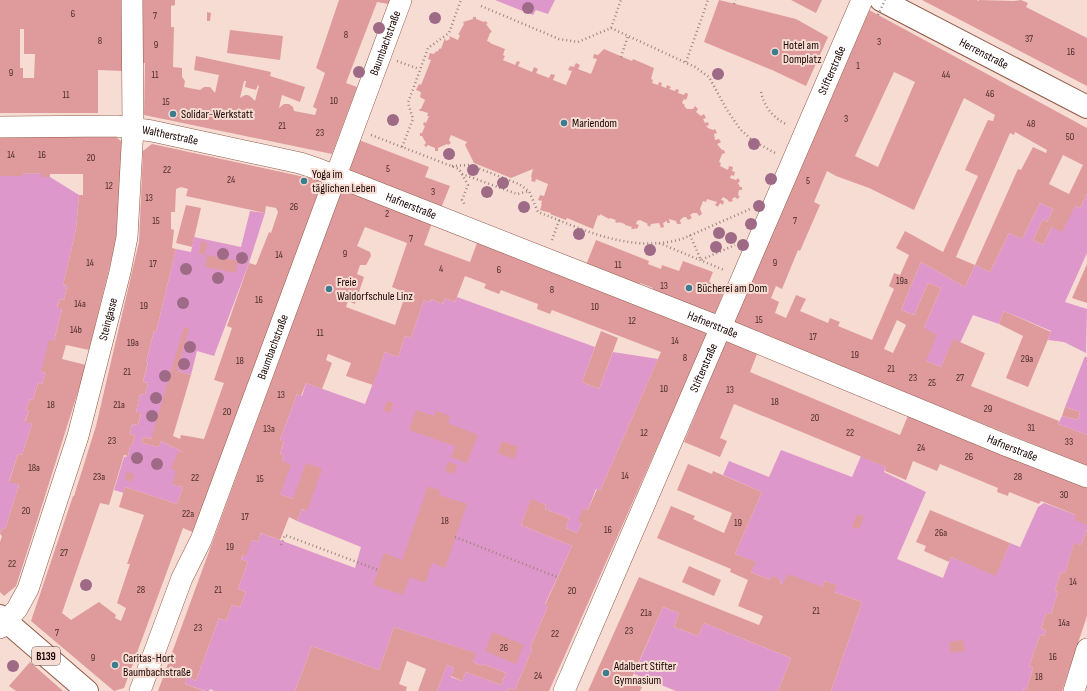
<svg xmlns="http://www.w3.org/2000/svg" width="1087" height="691" font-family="'Sofia Sans Condensed',sans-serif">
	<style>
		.green { fill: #de97ca }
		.building { fill: #df9b9c; fill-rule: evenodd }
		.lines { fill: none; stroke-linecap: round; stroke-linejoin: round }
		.street-casing { stroke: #925846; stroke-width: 22 }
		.secondary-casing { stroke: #925846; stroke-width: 24 }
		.primary-casing { stroke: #925846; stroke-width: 24 }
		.path { stroke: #9c847d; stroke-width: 2.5; stroke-dasharray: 1 3; stroke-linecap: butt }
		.street { stroke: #fff; stroke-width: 21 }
		.secondary { stroke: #fff; stroke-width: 22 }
		.primary { stroke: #fff; stroke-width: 22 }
		.path-bridge { stroke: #9c847d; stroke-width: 2.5; stroke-dasharray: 1 3; stroke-linecap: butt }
		.tree { fill: #9e6a86 }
		.poi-dot { fill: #3b7d8f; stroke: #f7dcd3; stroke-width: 1.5 }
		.labels { text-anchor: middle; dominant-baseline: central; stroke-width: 4; stroke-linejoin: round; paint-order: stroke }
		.number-label { font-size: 10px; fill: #4b2a28 }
		.shield { fill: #f7dcd3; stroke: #5c4641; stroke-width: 1 }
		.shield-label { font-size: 11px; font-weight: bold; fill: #1a0502 }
		.street-label { font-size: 12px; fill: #1a0502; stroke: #f7dcd3 }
		.poi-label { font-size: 12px; fill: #1a0502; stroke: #f7dcd3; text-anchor: start }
	</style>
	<rect width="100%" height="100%" fill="#f7dcd3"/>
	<!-- green -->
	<path class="green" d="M495,0H555L548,14L536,10L533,15Z
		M41,173L50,177L79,195L76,229L63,285L67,286L64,300L60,299L57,307L62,309L54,341L41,372L46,373L42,384L38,383L33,400L30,399L26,410L29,411L25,421L32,424L22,455L18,454L9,481L19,485L5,529L2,528L0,534V176H21L22,174Z
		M1087,194V253L1065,302L1087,309L1086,353L1064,342L1048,340L1051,331L1004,311L999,324L973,315L960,343L953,340L941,367L926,361L924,328L941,288L928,283L914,315L901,310L921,262L965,287L975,265L990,272L1009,233L1022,239L1040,203L1053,209L1047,222L1043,219L1033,240L1043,245L1052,227L1075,206L1080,208Z
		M250,211L265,213L249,263L214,356L197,351L191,375L177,371L151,439L143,437L142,443L159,447L161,441L183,452L173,485L183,487L177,504L125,487L124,493L114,490L124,457L128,456L130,446H132L135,435L130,434L132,424L138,425L141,414L136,412L140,394L145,395L148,383L143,382L148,363L146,362L154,331L156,332L176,249L191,252L194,237L241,247Z
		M457,297L595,347L582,382L599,389L613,352L658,359L600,491L596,489L588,510L583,508L582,523L577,533L566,528L569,518L545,509L546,505L531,500L521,525L572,546L545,604L548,606L530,648L532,649L515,690L509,688L508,691H437L447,665L454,668L451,677L462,681L466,672L501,685L506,673L483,664L482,666L473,662L475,653L394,627L379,670L312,646L295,691H214L210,689L209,691H205L185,684L187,677L196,681L219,618L226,621L232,605L240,607L246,592L238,589L248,562L241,559L252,540L258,542L261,533L355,568L361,547L297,521L302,509L307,511L293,499L280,494L282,461L284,455L280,454L284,442L280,440L297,394L302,396L306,383L365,404L385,352L398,357L405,336L411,338L424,300L430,302L431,299L443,304L445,298L455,302Z
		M1085,356L1087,358V435L1058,424L1062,416L1078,420L1080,412L1065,407Z
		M781,450L852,477L861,456L886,467L884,472L926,492L897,559L943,578L951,557L996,575L1010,543L1020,547L1038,507L1044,503L1076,515L1087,525V529L1081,545L1074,544L1065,573L1061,572L1055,590L1058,592L1051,614L1046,613L1041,629L1046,630L1044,636L1040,635L1029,666L1033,668L1026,690L1024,689L1023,691H831L862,602L834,592L836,585L825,581L822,587L783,584L780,583L781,580L772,577L770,580L751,572L755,562L735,554L762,492L723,475L729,461L769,477Z
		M663,607L679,613L674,627L698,636L704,623L791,658L778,691H676L634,674Z"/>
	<!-- building -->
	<path class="building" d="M0,0H123V71L98,70V113H0ZM20,29H24V54H35L34,78H23V68H20Z
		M139,0H175V5L171,6V27H174L173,67L182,68V77L185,81L184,87L200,90L204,87H210L215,93L219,75L194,70L196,56L271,72L270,76L305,87L300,102L282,95L279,108L284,104H289L293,107L294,111L315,115L317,109L313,107L325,73L316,68L339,0H389V4L377,2L346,83L357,87L332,154L144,115L145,63H139ZM244,81H246L245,87L256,90L258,85L259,86L255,101L251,97L248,95H245L240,98Z
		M719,0L796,19L828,37L806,86L772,70L704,42Z
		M791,0H822L816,13Z
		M922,0H977L979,1V0L1014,1L1021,0L1028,3L1026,7L1087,38V86Z
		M869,10L1087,128V194L1080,208L1075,206L1062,232L1052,227L1043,245L1033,240L1043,219L1047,222L1053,209L1040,203L1022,239L1009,233L990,272L975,265L965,287L921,262L901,310L914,315L928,283L941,288L924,328L937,335L926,361L941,367L953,339L985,353L971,386L1059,421L1058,424L1087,435V466L732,322ZM894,72L915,82L878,167L855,156ZM964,98L995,115L993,121L988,120L965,170L978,176L943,252L905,231L896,248L909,255L900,275L894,273L889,286L894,289L872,340L838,326L840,322L830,318L828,323L800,311L806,299L796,295L786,318L775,313L779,302L771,298L776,286L782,289L798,250L800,251L820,205L814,202L827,171L836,176L869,188L914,210ZM1015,132L1047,150L1046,153L1033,147L1021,170L1018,169L975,265L956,257L1010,133L1014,135ZM1063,155L1083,165L1069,194L1049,184ZM897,320L906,325L893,353L884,349Z
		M207,12L211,13L210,21H207Z
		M473,17H476V19L484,22L485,21L488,23L486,24L492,32L490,33L487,41L490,42V43L505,49L503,55L505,56L503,60L515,65L517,61L520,62L518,66L532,72L534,67L538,69L536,73L549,78L551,74L555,75L553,80L566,85L572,71L568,70L570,66L574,67L576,63L580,65L578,69L591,74L597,59L593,58L594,54L598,55L604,49L632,61L633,59L654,68L651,79L653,80L652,83L658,85L659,82L662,83L661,86L666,88L667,85L671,87L669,89L675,91L676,89L679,90L678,93L684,95L685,93H687L688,95L686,100L684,99L682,103L685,105L684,106L687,109H693L695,106L698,109L696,112L701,116L704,114L706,118L703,119L705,123L708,122L709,125L706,126L708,128L713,130L715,129L717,133L714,134L715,140L719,139L721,142L717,144L722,150H724L725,153L722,154L719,162L721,163L720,166L728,170L729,166L733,167L732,171L735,172L734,176L731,175L730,178L736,180L738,178L740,181L738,183L740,187H742V190H739L738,195L740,197L737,199L735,197L732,199L733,201L729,202L728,200L723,197L721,200L724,201L723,205L720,203L718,207L715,205L717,202L707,199L706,202L703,201L700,209L702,214L699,216L697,213H693L690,215L692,218L688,220L686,217H684L680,220L681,224H677L676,221L669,219L670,223H667V221L663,223L664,227L661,228L659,223L651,224L650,227L647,225L648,224L640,220L637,221L636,224L639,225L637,229L635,228L634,229H631L632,227L625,225V224L619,222L618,223L615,222L616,220L610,218L609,219L600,214V216L598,215L593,229L567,218L566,220L550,214L551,213L540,210L542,204H541L542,201L538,200L540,195L544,196L548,184L536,179L535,182L531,181L532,178L531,177L533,169L511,178L474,163L465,145L467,142L451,135L449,140L451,143L448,145L447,144L438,148V151H435V148L428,145L426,147L424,145L426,143L422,136H420V133H422L425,126L423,125L424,122L426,123L429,116H427L428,113L422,111H420L419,109H421L425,100L420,97L421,92L416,90L419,84L421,85L431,60L428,59L430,53L434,54L436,51L437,52L440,48L441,49L445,38L446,41L450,39L449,36L458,40L460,35H458L464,24L463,22L473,19Z
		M230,30L283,36L280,60L227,53Z
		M0,137H116L122,142L116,241L89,350L66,345L62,359L86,365L81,382L32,537L16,586L4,596L0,592V542L2,536L0,534L2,528L5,529L19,485L9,482L18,454L22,455L32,424L25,422L29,411L26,410L30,399L33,400L38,383L42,384L46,373L41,372L49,340L54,341L62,309L57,308L60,299L64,300L67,286L63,285L76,229L79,195H83V174H50V177H41V173L22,174V176H0Z
		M359,140L429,167L425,177L450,186L441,208L347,171Z
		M152,144L318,180L323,189L195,533L183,528L124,688L114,691L31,621L73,496H74L96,426L139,242L143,151ZM181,187L188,189L186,196L265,213L266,206L276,208L278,212L271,233L269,232L256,265L249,263L227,326L232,328L214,380L224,383L204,439L181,435L180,439L173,436L191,375L177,371L189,328L184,327L151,439L143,437L142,443L159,447L161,441L183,452H178L171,469L176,471L172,485L183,487L177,504L125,487L119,507L144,515L127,564H130L117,603L126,608L121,621L115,618L116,615L99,602L71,620L62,613L100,503L109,505L124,455L128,456L130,446H132L135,435L130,434L132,424L138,425L141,413L136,412L140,394L145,395L148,383L143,382L148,362H146L154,331L156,332L176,249L172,248L174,230L171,229V212H175L176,189Z
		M342,188L432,223L424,245L470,262L477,243L708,332L549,691H508L509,688L515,690L532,649L530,648L548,606L545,605L572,546L521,525L531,499L546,505L545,509L569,518L566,528L577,533L582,523L578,521L583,508L588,510L597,489L600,491L661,352L552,310L550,314L537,309L538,304L501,290L499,294L484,288L486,284L465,276L455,302L445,298L443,304L431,299L430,302L424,300L411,338L405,336L398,357L385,352L373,385L346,376L351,363L328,354L326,360L332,363L322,389L306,383L301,396L297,394L280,440L284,441L280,454L284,455L282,461L291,465L280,494L293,499L306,463L322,469L307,511L302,509L297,521L289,517L280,540L261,533L258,542L252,540L246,556L243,555L241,559L248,562L238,589L246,592L240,607L232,605L226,621L219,618L196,681L187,677L185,684L204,691H158ZM365,227L407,243L392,287L406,293L395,325L346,307L348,301L355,304L364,277L357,274L360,265H366L371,256L370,252L357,246Z
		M186,205L201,208L192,247L176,243Z
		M596,240L649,261L648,264L661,269L662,265L679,271L683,261L713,272L709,282L725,289L714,316L652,292L653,288L640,283L639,286L586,265Z
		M201,241L207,242L205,255L199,253Z
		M207,255L238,261L236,273L205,267Z
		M1087,264V303L1072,298Z
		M1004,311L1051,332L1028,387L1006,378L1023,336L999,324Z
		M601,331L618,338L599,389L582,382Z
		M726,341L757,354L750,372L900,435L909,413L1087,486V525L1075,520L1076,515L1041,501L1039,504L1009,492L1008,496L997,492L998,488L940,464L937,471L913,461L906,480L885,471L886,467L734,404L720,438L727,441L720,457L684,442Z
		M387,401L393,403L390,413L384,410Z
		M1065,407L1080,412L1078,420L1062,416Z
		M416,410L434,416L436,411L450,416L448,423L478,435L467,463L451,457L455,446L409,430Z
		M502,441L518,447L514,459L498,453Z
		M448,462L457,465L454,474L445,471Z
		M688,464L712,474L713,471L762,492L735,554L756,562L751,572L770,580L772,576L781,580L780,583L783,584L788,574L822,587L825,581L837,585L834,592L862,602L831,691H778L791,658L704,623L698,636L674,627L679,613L663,607L630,682L642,687L640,691H588L639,577L759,625L763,616L738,606L748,580L730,572L731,569L657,538L671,506L695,516L693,519L724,533L732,513L677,490Z
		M127,472L134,474L132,482L125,480Z
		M428,486L441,491L439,495L467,504L445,568L432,563L425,583L410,577L403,595L373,585L384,553L402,560Z
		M930,510L1010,543L996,576L951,557L949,562L924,551L926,546L916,542Z
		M857,514L864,517L859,529L852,527Z
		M1087,529V616L1062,691H1023L1024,689L1026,690L1033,668L1029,666L1040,635L1044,636L1046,630L1041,629L1046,613L1051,614L1058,592L1055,590L1061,572L1065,573L1074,543L1081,545Z
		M689,566L721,580L714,596L682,582Z
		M394,627L476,653L473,662L482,666L483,664L506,673L501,685L466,672L462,681L451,676L454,668L447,665L437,691H418L426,669L407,661L399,684L407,687L406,691H295L312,646L379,670Z
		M493,632L524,645L516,664L485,651Z
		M963,640L965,651L951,653L949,642Z
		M30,662L63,691H16L9,686Z"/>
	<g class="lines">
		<defs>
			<g id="street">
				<path id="s1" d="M0,127L116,126L152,131L300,163L318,169L712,324L1005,445L1087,477"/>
				<path id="s2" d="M0,628L17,609L28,589L78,436L120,272L127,237L133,128L132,0"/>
				<path id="s3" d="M140,691L182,578L201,540L401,0"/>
				<path id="s4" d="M564,691L862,0"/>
				<path d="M1074,691L1087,649"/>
			</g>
			<g id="secondary">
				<path id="s5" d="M881,0L1087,107"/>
			</g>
			<path id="primary" d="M0,616L87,691"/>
		</defs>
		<!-- street casing -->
		<use href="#street" class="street-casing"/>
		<!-- secondary casing -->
		<use href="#secondary" class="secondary-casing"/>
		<!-- primary casing -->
		<use href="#primary" class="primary-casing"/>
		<!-- path -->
		<path class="path" d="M734,4L735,0
			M481,6L559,39L578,42L611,28L621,0
			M611,28L695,67L709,77L727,110L740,129L752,140L775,153
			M621,57L628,36
			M397,61L419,69
			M686,62L708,0
			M761,92C764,106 773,118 786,124
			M371,135L459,169L462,174L517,194L529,191
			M402,147L413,119L408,103L428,48L449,33L461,0
			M452,166L470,165L519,184L529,191L538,212C582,229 625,251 674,241C684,239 695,233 705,229C720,222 735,216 750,209
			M462,174L468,185L462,200L465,205
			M690,235L701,260L735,245
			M552,240L560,218
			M659,243L724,270
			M455,537L557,577
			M281,545L285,535L378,570"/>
		<!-- street -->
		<use href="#street" class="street"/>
		<!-- secondary -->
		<use href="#secondary" class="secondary"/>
		<!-- primary -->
		<use href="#primary" class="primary"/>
		<!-- path-bridge -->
		<path class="path-bridge" d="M878,15L885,0"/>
	</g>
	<!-- trees -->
	<g class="tree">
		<circle cx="528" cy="8" r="6"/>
		<circle cx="435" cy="18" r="6"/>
		<circle cx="379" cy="28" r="6"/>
		<circle cx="359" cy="72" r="6"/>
		<circle cx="718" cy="74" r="6"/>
		<circle cx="393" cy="120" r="6"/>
		<circle cx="754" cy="144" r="6"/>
		<circle cx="449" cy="154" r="6"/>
		<circle cx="473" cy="170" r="6"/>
		<circle cx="771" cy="179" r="6"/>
		<circle cx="503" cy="183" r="6"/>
		<circle cx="487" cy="192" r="6"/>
		<circle cx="759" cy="206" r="6"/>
		<circle cx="524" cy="207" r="6"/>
		<circle cx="751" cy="224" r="6"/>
		<circle cx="719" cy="233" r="6"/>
		<circle cx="579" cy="234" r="6"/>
		<circle cx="731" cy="238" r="6"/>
		<circle cx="743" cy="245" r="6"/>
		<circle cx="716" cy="247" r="6"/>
		<circle cx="650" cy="250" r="6"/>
		<circle cx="223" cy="254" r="6"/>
		<circle cx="242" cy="258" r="6"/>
		<circle cx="186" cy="269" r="6"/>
		<circle cx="218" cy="278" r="6"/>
		<circle cx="183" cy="303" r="6"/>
		<circle cx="190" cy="347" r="6"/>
		<circle cx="184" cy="364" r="6"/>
		<circle cx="165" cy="376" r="6"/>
		<circle cx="156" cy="398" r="6"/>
		<circle cx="152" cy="416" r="6"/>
		<circle cx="137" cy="458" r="6"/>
		<circle cx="157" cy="464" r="6"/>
		<circle cx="86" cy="585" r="6"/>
		<circle cx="13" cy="666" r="6"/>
	</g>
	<!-- markers -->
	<g class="poi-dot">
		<circle cx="775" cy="52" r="4"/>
		<circle cx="173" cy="114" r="4"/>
		<circle cx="564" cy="123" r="4"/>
		<circle cx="304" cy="181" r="4"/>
		<circle cx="689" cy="288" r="4"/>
		<circle cx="329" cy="289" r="4"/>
		<circle cx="115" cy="665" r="4"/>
		<circle cx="606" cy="673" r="4"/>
	</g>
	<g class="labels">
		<!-- number labels -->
		<g class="number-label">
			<text x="73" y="14">6</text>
			<text x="155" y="16">7</text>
			<text x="346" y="35">8</text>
			<text x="1029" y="39">37</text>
			<text x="100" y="41">8</text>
			<text x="879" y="42">3</text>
			<text x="156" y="45">9</text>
			<text x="1071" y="52">16</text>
			<text x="858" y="66">1</text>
			<text x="11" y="73">9</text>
			<text x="155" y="75">11</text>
			<text x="946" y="75">44</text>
			<text x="990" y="94">46</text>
			<text x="66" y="95">11</text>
			<text x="334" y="101">10</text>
			<text x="166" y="102">15</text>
			<text x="846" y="119">3</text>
			<text x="1031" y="124">48</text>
			<text x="282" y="126">21</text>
			<text x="320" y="133">23</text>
			<text x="1070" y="137">50</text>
			<text x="11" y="155">14</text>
			<text x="42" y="155">16</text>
			<text x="91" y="158">20</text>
			<text x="388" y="169">5</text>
			<text x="167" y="170">22</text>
			<text x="231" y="180">24</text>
			<text x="808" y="181">5</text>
			<text x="109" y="186">12</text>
			<text x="433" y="192">3</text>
			<text x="149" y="198">13</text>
			<text x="294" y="207">26</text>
			<text x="387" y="214">2</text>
			<text x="156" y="221">15</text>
			<text x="795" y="221">7</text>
			<text x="411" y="239">7</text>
			<text x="345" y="254">9</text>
			<text x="279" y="255">14</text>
			<text x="90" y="263">14</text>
			<text x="775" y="263">9</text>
			<text x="153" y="264">17</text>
			<text x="618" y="265">11</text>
			<text x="441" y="269">4</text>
			<text x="499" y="270">6</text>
			<text x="902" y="281">19a</text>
			<text x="664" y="286">13</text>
			<text x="552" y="290">8</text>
			<text x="259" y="300">16</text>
			<text x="80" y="304">14a</text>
			<text x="144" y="306">19</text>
			<text x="595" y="307">10</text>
			<text x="759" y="320">15</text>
			<text x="632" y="321">12</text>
			<text x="76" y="330">14b</text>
			<text x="320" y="333">11</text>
			<text x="813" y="337">17</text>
			<text x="675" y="341">14</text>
			<text x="133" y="343">19a</text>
			<text x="855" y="355">19</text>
			<text x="685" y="358">8</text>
			<text x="1027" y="359">29a</text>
			<text x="240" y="361">18</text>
			<text x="891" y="369">21</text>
			<text x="127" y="372">21</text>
			<text x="913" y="378">23</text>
			<text x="960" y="378">27</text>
			<text x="932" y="383">25</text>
			<text x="664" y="389">10</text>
			<text x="730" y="390">13</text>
			<text x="281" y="395">13</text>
			<text x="775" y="402">18</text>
			<text x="51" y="405">18</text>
			<text x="119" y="405">21a</text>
			<text x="988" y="409">29</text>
			<text x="227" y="412">20</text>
			<text x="815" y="418">20</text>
			<text x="1031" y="428">31</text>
			<text x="269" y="429">13a</text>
			<text x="644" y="433">12</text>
			<text x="850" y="433">22</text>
			<text x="112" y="441">23</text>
			<text x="1069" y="442">33</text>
			<text x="921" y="448">24</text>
			<text x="969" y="457">26</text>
			<text x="34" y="468">18a</text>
			<text x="625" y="476">14</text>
			<text x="99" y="477">23a</text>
			<text x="1018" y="477">28</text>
			<text x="195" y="478">22</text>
			<text x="260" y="479">15</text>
			<text x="1064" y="495">30</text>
			<text x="26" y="511">20</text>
			<text x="188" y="514">22a</text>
			<text x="245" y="517">17</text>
			<text x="445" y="521">18</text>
			<text x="738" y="523">19</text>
			<text x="608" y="530">16</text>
			<text x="941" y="533">26a</text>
			<text x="230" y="547">19</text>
			<text x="64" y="553">27</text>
			<text x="12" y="564">22</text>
			<text x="1073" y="582">14</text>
			<text x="141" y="590">28</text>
			<text x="218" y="590">21</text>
			<text x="572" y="591">20</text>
			<text x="816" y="611">21</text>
			<text x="646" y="613">21a</text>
			<text x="1064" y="623">14a</text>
			<text x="198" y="628">23</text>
			<text x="629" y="631">23</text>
			<text x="57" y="633">7</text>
			<text x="555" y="634">22</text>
			<text x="504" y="648">26</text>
			<text x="1053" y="657">16</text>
			<text x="93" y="658">9</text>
			<text x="538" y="676">24</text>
			<text x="1039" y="677">18</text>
		</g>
		<!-- shield labels -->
		<rect class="shield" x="32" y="647" width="28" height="18" rx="3"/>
		<g class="shield-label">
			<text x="46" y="656">B139</text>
		</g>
		<!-- street labels -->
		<g class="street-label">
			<text stroke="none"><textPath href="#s3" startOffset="693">Baumbachstraße</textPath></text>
			<text stroke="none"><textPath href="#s5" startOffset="116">Herrenstraße</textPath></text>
			<text stroke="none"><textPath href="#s4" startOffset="676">Stifterstraße</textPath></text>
			<text stroke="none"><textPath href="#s1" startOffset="171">Waltherstraße</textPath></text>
			<text stroke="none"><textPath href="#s1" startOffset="423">Hafnerstraße</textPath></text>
			<text stroke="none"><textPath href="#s2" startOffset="330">Steingasse</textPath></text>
			<text stroke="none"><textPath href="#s1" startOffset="747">Hafnerstraße</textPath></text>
			<text stroke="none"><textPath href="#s3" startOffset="369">Baumbachstraße</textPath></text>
			<text stroke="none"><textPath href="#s4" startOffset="352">Stifterstraße</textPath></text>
			<text stroke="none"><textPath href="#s1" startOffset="1071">Hafnerstraße</textPath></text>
		</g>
		<!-- poi labels -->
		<g class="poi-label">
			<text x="783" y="45">Hotel am<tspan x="783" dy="14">Domplatz</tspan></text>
			<text x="181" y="114">Solidar-Werkstatt</text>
			<text x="572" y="123">Mariendom</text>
			<text x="312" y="174">Yoga im<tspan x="312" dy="14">täglichen Leben</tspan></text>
			<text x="337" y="282">Freie<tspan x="337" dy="14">Waldorfschule Linz</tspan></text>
			<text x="697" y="288">Bücherei am Dom</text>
			<text x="123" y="658">Caritas-Hort<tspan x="123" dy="14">Baumbachstraße</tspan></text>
			<text x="614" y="666">Adalbert Stifter<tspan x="614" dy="14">Gymnasium</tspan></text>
		</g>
	</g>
</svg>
